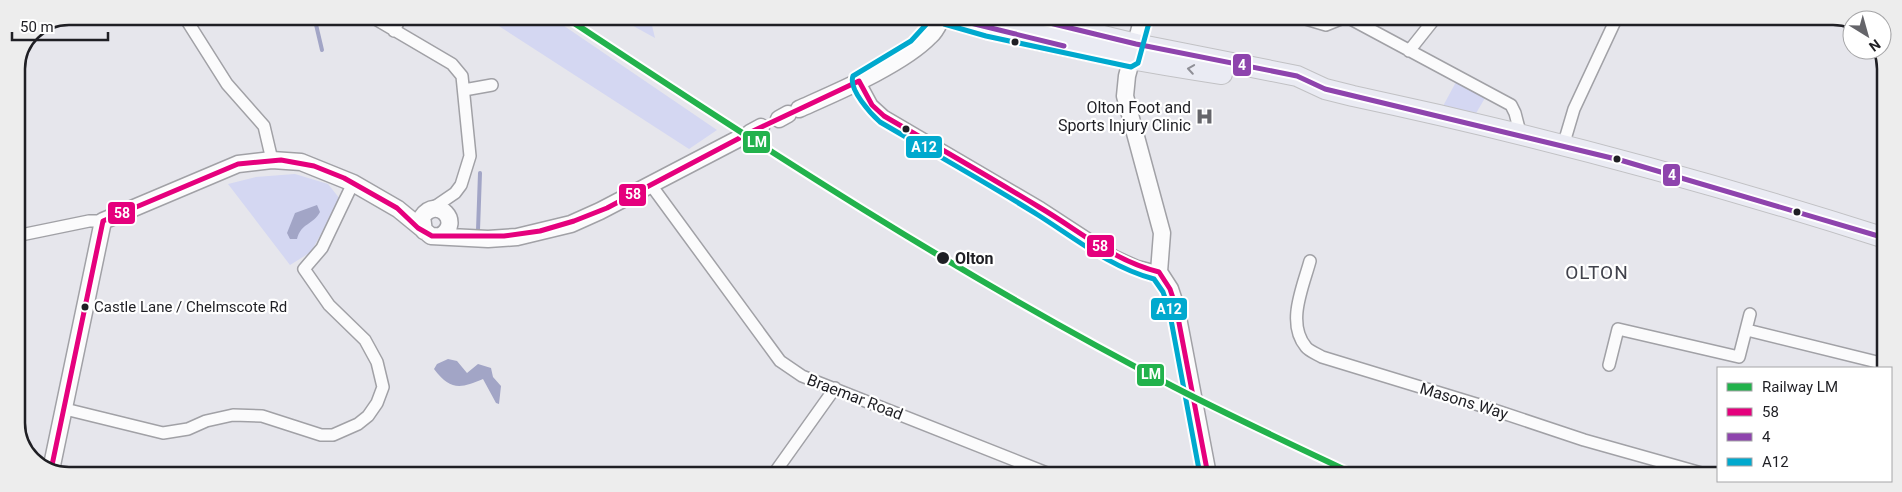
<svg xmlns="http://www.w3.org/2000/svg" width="1902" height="492" font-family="Roboto,sans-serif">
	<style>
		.green { fill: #d4d7f2 }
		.water { fill: #a2a5c6 }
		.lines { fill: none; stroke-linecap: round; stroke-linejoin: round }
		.stream { stroke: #a2a5c6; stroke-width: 4 }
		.street-casing { stroke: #a1a1a6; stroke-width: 14 }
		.secondary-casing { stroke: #a1a1a6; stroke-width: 19 }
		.highway-casing { stroke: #c1c1c4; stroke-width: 22 }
		.street { stroke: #fbfbfc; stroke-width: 11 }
		.secondary { stroke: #fbfbfc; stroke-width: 16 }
		.highway { stroke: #eaebf3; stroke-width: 20 }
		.bus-1-casing { stroke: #fff; stroke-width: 9 }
		.bus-2-casing { stroke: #fff; stroke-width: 9 }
		.bus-3-casing { stroke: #fff; stroke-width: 9 }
		.bus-1 { stroke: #e5007d; stroke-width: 5 }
		.bus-2 { stroke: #8e44ad; stroke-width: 5 }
		.bus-3 { stroke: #00a9ce; stroke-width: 5 }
		.rail-1-casing { stroke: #fff; stroke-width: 10 }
		.rail-1 { stroke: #22b24c; stroke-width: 6 }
		.oneway { stroke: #8f8f96 }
		.bus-dot { fill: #1f1f24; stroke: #fff; stroke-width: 2 }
		.labels { text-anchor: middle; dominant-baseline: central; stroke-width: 4.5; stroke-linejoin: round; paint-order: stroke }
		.bus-label { font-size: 15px; fill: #1f1f24; stroke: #fff; text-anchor: start }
		.poi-label { font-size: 16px; fill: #1f1f24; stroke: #fff; text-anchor: end }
		.stop-label { font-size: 16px; font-weight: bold; fill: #1f1f24; stroke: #fff; text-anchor: start }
		.street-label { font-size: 16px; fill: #1f1f24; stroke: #fff }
		.quarter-label { font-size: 19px; letter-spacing: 1px; fill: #41424c; stroke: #fff }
		.rim { fill: none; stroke: #1f1f24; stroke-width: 2.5 }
		.line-badge { stroke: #fff; stroke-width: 2 }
		.badge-label { font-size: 14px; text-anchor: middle; font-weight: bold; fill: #fff }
	</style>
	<rect width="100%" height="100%" fill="#e6e6ec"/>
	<!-- green -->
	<path class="green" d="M485,17H551L717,130L689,149Z
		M617,17H650L655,38Z
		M1456,82L1485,98L1475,115L1442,108Z
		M295,174L328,184L340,199L311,252L290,265L228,184L256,177Z"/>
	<!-- water -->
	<path class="water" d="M317,205L320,212C313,225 301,223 297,239H290L287,233L295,213Z
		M448,359L457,361L467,373L478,364L491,368L493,377L501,386L499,404L496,403L483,379C460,389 450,390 434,369L437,364Z"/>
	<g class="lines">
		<!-- stream -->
		<path class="stream" d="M314,16L322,50
			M478,230L480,173"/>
		<defs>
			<path id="street" d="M184,16L227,84L264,126L272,160
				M372,17L452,64L462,76L470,156L461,185L455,193L433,208
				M1299,17L1326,25L1346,17
				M1347,17L1511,105L1515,113L1521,136
				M394,31L401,16
				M1409,51L1436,17
				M859,81L872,105L884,116L1041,208L1116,257L1136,266L1159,272
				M464,90L492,85
				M1563,146L1574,109L1617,17
				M651,185L780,361L802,376L1052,475
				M16,236L89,221H103
				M1310,261C1303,287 1286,323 1306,347C1309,351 1317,354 1322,357L1476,404L1584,440L1712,476
				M1747,330L1885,364
				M1609,365L1618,329L1739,357L1750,314
				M65,409L163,433L188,429L206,421L233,415L262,416L321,435H333L358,424L368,416L377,403L383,387L377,362L365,340L329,305L304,269L322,248L353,183
				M773,475L835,388"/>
			<path id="secondary" d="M1143,17L1127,76L1125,96L1162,233L1159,272L1170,289L1176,307L1208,475
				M799,109C837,92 902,65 930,36C936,31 939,23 942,17
				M779,119L788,114
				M750,133L761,127
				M424,231L422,217C437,195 463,222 441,236
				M51,470L103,221L238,164L272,160L301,162L353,183L398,209L431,236L488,239L517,237L571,224L600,211L738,139"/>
			<path id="highway" d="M946,17C1037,43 1129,60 1222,74
				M1025,17L1136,44L1297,76L1325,89L1353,96C1532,134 1710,182 1885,238"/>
		</defs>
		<!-- street casing -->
		<use href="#street" class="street-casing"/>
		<!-- secondary casing -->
		<use href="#secondary" class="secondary-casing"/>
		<!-- highway casing -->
		<use href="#highway" class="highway-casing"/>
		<!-- street -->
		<use href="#street" class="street"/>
		<!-- secondary -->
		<use href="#secondary" class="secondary"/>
		<!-- highway -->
		<use href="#highway" class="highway"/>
		<defs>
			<path id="bus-1" d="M51,470L103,221L238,164L281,160L314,166L344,178L397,208L418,228L432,236H504L540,231L574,221L607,208L751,132L859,81L872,105L884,116C936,146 988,176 1039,207C1080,231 1112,260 1159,272L1170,289L1176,307L1208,475"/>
			<path id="bus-2" d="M946,17L1064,46
				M1025,17L1136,44L1297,76L1325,89L1620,160L1885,238"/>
			<path id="bus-3" d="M933,17L911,41L853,76C848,89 871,114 880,122C933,153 987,183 1038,215C1076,239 1110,267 1154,279L1163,292L1169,309L1200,475
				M944,24L986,36L1131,67L1138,63L1150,19"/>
		</defs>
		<!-- bus-1 casing -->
		<use href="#bus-1" class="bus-1-casing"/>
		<!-- bus-2 casing -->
		<use href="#bus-2" class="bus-2-casing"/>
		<!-- bus-3 casing -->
		<use href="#bus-3" class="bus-3-casing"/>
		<!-- bus-1 -->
		<use href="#bus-1" class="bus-1"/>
		<!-- bus-2 -->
		<use href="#bus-2" class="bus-2"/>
		<!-- bus-3 -->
		<use href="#bus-3" class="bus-3"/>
		<defs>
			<path id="rail-1" d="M565,17C763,148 963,278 1174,387C1234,418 1295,446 1356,475"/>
		</defs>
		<!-- rail-1 casing -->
		<use href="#rail-1" class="rail-1-casing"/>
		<!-- rail-1 -->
		<use href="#rail-1" class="rail-1"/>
	</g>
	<!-- one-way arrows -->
	<defs><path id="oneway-chevron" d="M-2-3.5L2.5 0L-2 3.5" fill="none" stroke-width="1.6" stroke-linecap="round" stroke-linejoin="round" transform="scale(1.25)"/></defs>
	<use class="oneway" href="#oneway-chevron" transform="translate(1191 69) rotate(-171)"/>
	<!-- icons -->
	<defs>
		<symbol id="hospital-bare" viewBox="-9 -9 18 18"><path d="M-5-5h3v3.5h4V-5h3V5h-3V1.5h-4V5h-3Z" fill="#65656a" stroke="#fff" stroke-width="2.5" paint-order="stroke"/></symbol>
	</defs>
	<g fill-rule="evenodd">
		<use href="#hospital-bare" x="1192" y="104" width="25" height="25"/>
	</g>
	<!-- markers -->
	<g class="bus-dot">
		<circle cx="1015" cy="42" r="4.5"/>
		<circle cx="906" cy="129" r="4.5"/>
		<circle cx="1617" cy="159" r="4.5"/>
		<circle cx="1797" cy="212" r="4.5"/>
		<circle cx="943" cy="258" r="7"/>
		<circle cx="85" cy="307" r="4.5"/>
	</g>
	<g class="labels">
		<!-- bus labels -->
		<g class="bus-label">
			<text x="94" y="307">Castle Lane / Chelmscote Rd</text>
		</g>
		<!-- poi labels -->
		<g class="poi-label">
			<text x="1191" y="107">Olton Foot and<tspan x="1191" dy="18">Sports Injury Clinic</tspan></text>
		</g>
		<!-- stop labels -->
		<g class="stop-label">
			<text x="955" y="258">Olton</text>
		</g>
		<!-- street labels -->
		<g class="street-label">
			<text transform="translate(855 397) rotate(21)">Braemar Road</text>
			<text transform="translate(1464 401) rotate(17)">Masons Way</text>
		</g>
		<!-- quarter labels -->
		<g class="quarter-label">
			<text x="1597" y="272">OLTON</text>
		</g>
	</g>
	<!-- crop -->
	<path d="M0 0H1902V492H0ZM69 25H1833A44 44 0 0 1 1877 69V423A44 44 0 0 1 1833 467H69A44 44 0 0 1 25 423V69A44 44 0 0 1 69 25Z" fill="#ededed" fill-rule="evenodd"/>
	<path class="rim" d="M69 25H1833A44 44 0 0 1 1877 69V423A44 44 0 0 1 1833 467H69A44 44 0 0 1 25 423V69A44 44 0 0 1 69 25Z"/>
	<g class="line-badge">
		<rect x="1232" y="53" width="20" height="24" rx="5" fill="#8e44ad"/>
		<rect x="742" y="130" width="29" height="24" rx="5" fill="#22b24c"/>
		<rect x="905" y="135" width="38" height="24" rx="5" fill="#00a9ce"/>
		<rect x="1662" y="163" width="19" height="24" rx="5" fill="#8e44ad"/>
		<rect x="618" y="183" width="29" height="24" rx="5" fill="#e5007d"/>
		<rect x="107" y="201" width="29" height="24" rx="5" fill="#e5007d"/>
		<rect x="1086" y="234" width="29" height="24" rx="5" fill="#e5007d"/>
		<rect x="1150" y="297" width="38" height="24" rx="5" fill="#00a9ce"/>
		<rect x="1136" y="363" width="29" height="24" rx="5" fill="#22b24c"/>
	</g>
	<g class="badge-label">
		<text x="1242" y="70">4</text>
		<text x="757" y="147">LM</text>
		<text x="924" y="152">A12</text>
		<text x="1672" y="180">4</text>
		<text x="633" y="199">58</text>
		<text x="122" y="218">58</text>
		<text x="1100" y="251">58</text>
		<text x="1169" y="314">A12</text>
		<text x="1151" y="379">LM</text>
	</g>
	<!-- legend -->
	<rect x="1717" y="367" width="175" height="115" fill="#ffffff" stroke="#a5a5a7"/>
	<rect x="1727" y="383" width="25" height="8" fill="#22b24c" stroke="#a5a5a7"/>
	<text x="1762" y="392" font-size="15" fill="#1f1f24">Railway LM</text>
	<rect x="1727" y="408" width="25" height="8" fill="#e5007d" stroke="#a5a5a7"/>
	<text x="1762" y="417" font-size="15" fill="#1f1f24">58</text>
	<rect x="1727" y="433" width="25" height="8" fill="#8e44ad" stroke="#a5a5a7"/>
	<text x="1762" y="442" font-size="15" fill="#1f1f24">4</text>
	<rect x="1727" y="458" width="25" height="8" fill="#00a9ce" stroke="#a5a5a7"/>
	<text x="1762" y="467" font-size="15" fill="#1f1f24">A12</text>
	<!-- north arrow -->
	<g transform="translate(1867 35) rotate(143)"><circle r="24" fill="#ffffff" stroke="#a5a5a7"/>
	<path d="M0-4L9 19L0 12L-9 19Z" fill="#65656a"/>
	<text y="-8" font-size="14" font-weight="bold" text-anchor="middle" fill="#1f1f24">N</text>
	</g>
	<!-- scale -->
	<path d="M12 32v8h96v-8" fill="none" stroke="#1f1f24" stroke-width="2.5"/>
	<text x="20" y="32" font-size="15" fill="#1f1f24" stroke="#ffffff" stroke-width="4" paint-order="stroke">50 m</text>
</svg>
